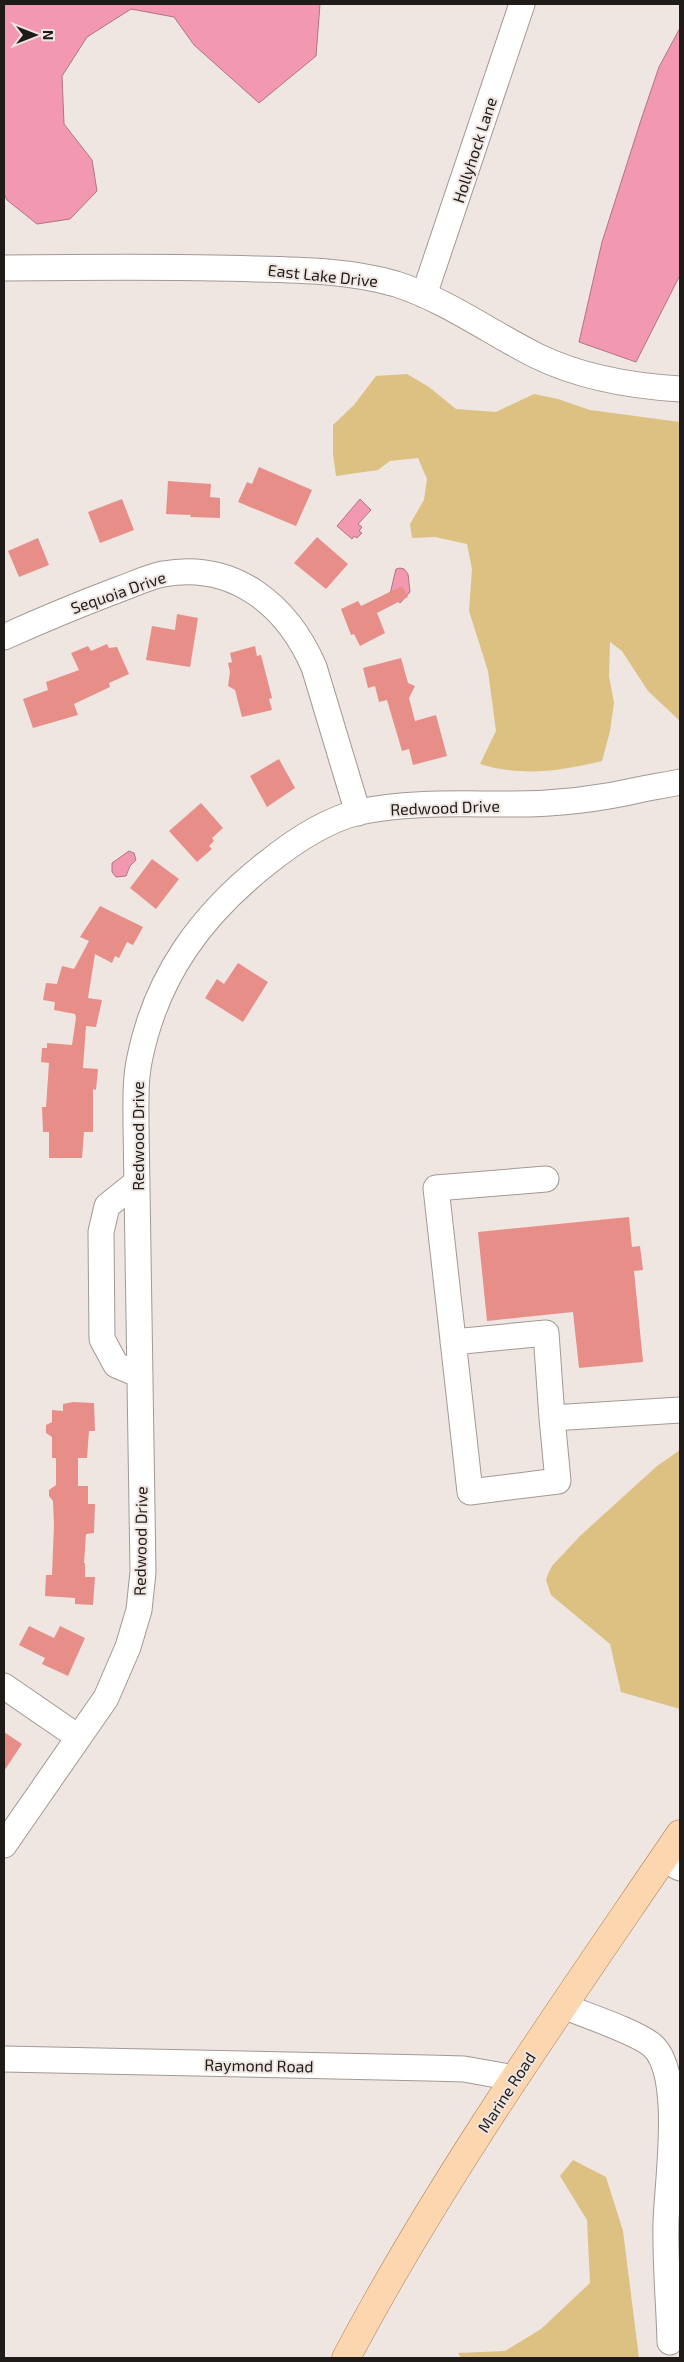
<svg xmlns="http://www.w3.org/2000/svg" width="684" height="2362" font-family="'Exo 2',sans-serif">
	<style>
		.green { fill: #ddc183 }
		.water { fill: #f299b1; stroke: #b27383 }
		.building { fill: #e88e89 }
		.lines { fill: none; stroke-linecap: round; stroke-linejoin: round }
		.minor-casing { stroke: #a29995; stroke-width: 27 }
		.major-casing { stroke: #ad8257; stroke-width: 29 }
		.minor { stroke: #fff; stroke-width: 25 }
		.major { stroke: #fcd6ae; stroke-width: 28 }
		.labels { text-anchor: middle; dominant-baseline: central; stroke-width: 4; stroke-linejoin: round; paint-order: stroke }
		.street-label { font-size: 16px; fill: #1e1b19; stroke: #efe5e1 }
	</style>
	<rect width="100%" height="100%" fill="#efe5e1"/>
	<!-- green -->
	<path class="green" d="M407,374L429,387L456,409L496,412L534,394L558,399L590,410L680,422V721L648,691L622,651L610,642L609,676L614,703L610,731L602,761C560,771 523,777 480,764L496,731L488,671L469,611L472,569L467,544L435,537L412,538L410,524L424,500L427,479L418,458L390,461L378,470L336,476L333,454V425L354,405L376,376Z
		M680,1450V1709L621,1692L610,1644L551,1595L546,1580L548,1574L552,1566L580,1536L657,1466Z
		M573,2160L606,2177L623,2231L639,2358H461L458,2353L505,2351L541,2329L590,2283L587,2220L560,2176Z"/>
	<!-- water -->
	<path class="water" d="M4,4H320L316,56L259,103L194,45L174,17L131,9L87,37L62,76L64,124L92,160L97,191L70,219L37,224L7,200L4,194Z
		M680,28V275L636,362L579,342L602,242L641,120L659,67Z
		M360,499L371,510L358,524L362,527L359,531L362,533L357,538L354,536L352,539L337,526Z
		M400,568L404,569L408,574L410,592L400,603L390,594L396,569Z
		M129,851L134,853L136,860L130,866L126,876L116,877L112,872V863Z"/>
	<!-- building -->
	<path class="building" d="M259,467L312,490L296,526L238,502L247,482L252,484Z
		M168,481L211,484L210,497L220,498V518L190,517L191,515L166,514Z
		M122,499L134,530L100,543L88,512Z
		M317,537L348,564L326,589L294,563Z
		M38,538L49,565L19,577L8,551Z
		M402,586L408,597L377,613L385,633L360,646L354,634L351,635L341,609L358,601L361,606Z
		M177,614L198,618L190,667L146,660L152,626L175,630Z
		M107,644L109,648L117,647L129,674L109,683L110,687L74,704L78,715L33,728L23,699L48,690L46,682L79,670L71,653L88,646L91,651Z
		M255,646L257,656L261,655L272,698L269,699L272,710L242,717L235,690L228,686L230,672L228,663L232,662L230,653Z
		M401,658L408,683L415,686L409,698L415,721L436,715L447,756L413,765L409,749L402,751L387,700L379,702L375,686L368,688L363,668Z
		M279,759L295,788L267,807L250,776Z
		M201,803L223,828L212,838L214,841L209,846L212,849L197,862L169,831Z
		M152,859L179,879L156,909L130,888Z
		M100,906L143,927L133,945L127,942L119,958L115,956L112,963L95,954L88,998L102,1000L96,1027L86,1026L83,1068L98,1069L96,1090L93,1089V1132H84L82,1158H49V1132H43L42,1107H46L49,1063L41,1062L42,1048H47V1043L72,1045L76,1018L75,1014L54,1010L55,1002L43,1000L46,983L57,984L62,966L74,969L89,941L80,937Z
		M238,963L268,982L243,1022L205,998L217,979L224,984Z
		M629,1217L632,1247L640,1246L643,1270L634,1271L643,1362L579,1368L573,1312L487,1321L478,1232Z
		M73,1402L94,1403L95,1431H89L87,1458H78V1486H88V1504H95L94,1533L86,1534L84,1563H85V1577H95L93,1605L75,1604V1598L45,1596L46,1575H52L54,1525L53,1501L49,1496V1490L56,1485V1458H52V1437L46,1433V1425L52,1422V1410L63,1411V1404Z
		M29,1626L54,1638L60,1626L85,1638L68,1676L42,1664L45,1658L19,1645Z
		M4,1732L22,1744L4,1771Z"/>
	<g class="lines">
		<defs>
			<path id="minor" d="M4,268C88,267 173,266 257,269C303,270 351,271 396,284C446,300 491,333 537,356C582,378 631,386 680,389
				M424,295L522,4
				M4,637C42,620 80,604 120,589C134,584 148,577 163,574C234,561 287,605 314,667L358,813
				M546,1179L436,1188L470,1492L558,1481L552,1418L680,1410
				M137,1182L107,1206L101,1232L102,1339L116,1365L140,1375
				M453,1342L546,1333L552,1418
				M4,1686L78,1737
				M4,1845L106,1698L128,1647L139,1610L143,1572L136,1125C136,1102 135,1079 140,1057C157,975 202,914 267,863C293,842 326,820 359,812C406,802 454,804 501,804C550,805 596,800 643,789C656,786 668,785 680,782
				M663,1859L680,1868
				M563,2006C585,2015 637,2032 653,2046C684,2076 667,2181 666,2223C665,2263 669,2302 670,2342
				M4,2059L428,2068L464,2069L514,2078"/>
			<path id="major" d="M346,2358C443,2175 564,2005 680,1834"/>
		</defs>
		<!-- minor casing -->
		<use href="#minor" class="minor-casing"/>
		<!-- major casing -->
		<use href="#major" class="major-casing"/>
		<!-- minor -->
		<use href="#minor" class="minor"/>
		<!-- major -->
		<use href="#major" class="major"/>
	</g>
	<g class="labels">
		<!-- street labels -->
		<g class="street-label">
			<text transform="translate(474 150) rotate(-72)">Hollyhock Lane</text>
			<text transform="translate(323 275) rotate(6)">East Lake Drive</text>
			<text transform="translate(118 592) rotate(-19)">Sequoia Drive</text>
			<text transform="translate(445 807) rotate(-2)">Redwood Drive</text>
			<text transform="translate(137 1136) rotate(-90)">Redwood Drive</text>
			<text transform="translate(140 1541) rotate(-89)">Redwood Drive</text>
			<text transform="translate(259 2065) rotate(1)">Raymond Road</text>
			<text transform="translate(506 2092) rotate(-57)">Marine Road</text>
		</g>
	</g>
	<!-- border -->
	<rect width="684" height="2362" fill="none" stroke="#1e1b19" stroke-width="10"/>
	<!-- north arrow -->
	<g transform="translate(35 35) rotate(90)" stroke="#efe5e1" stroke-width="4" paint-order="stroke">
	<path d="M0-4L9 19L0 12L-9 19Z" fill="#1e1b19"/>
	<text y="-8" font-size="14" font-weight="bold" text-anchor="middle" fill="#1e1b19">N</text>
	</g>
</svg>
